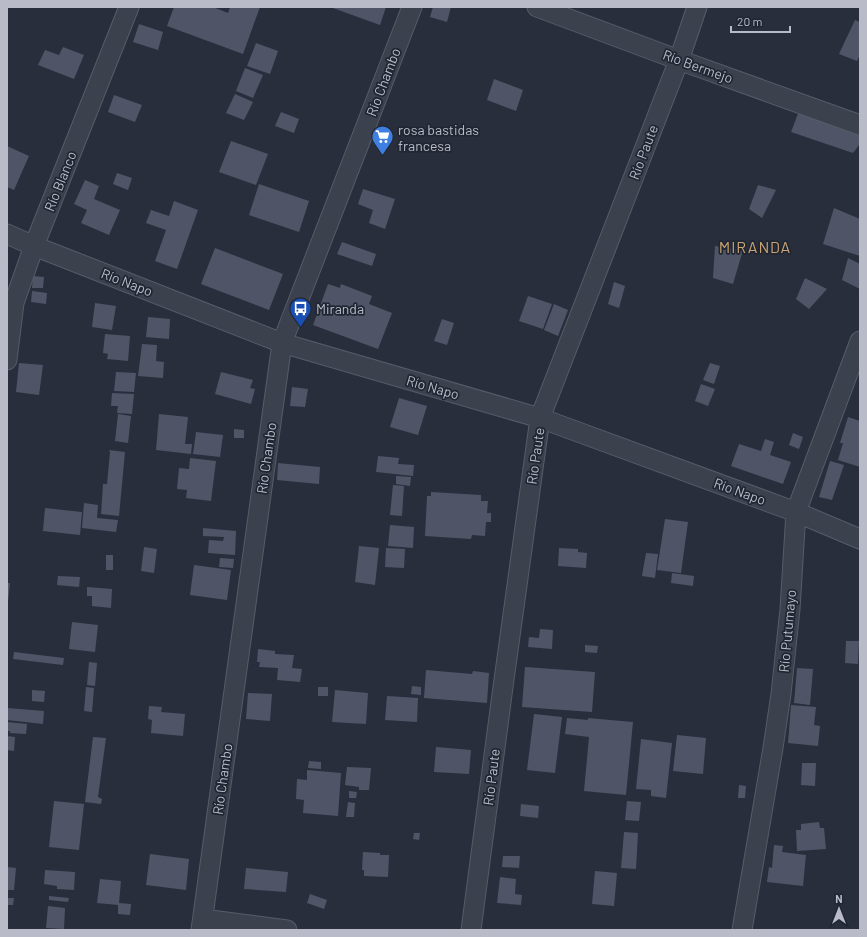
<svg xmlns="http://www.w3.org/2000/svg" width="867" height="937" font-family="Barlow,sans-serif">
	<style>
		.building { fill: #4f5566 }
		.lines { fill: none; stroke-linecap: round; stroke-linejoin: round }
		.street-casing { stroke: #575c68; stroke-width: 21 }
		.street { stroke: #3c414e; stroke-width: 19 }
		.labels { text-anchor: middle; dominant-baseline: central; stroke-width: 3.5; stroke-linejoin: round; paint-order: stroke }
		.street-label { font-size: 14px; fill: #b9bcc8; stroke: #212633 }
		.poi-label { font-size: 14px; fill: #b9bcc8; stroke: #212633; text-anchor: start }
		.quarter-label { font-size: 16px; letter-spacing: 1px; fill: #c9a573; stroke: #212633 }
	</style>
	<rect width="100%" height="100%" fill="#292e3d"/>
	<!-- building -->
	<path class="building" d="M174,7H213L228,13L230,7H260L243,54L167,26Z
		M330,7H386L380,25Z
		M433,7H451L447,22L430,17Z
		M855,20L860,22V55L857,61L839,54Z
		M139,24L163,32L158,50L133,42Z
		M256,43L278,51L270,74L247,66Z
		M63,47L84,55L74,79L38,65L45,50L59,55Z
		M245,68L263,75L253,98L236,91Z
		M494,79L523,90L516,111L487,100Z
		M235,94L253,102L244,120L226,113Z
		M114,95L142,105L135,122L108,112Z
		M799,111L860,132V145H859L853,153L791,132Z
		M281,112L299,119L294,133L275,126Z
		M231,141L268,154L256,185L219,172Z
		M7,146L29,156L14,190L7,187Z
		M117,173L132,178L128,190L113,184Z
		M85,180L99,186L94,199L120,210L109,235L81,223L87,210L74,204Z
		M259,184L309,201L299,232L249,215Z
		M758,185L776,190L762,218L749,209Z
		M363,189L395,199L385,229L369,223L373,210L358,204Z
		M174,201L198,210L177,269L155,261L166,230L146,223L151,210L169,216Z
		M834,208L860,219V256L823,244Z
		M342,242L376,254L372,266L337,254Z
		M715,246L743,250L733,284L713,278Z
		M215,248L283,274L269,310L201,284Z
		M848,258L860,264V289L842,280Z
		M33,276L44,277L43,288H32Z
		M805,278L827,289L809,309L796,299Z
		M614,282L625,286L619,308L608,304Z
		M328,284L340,288L341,284L372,296L369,304L392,313L378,349L313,325Z
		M32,291L47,293L46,304L31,302Z
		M528,296L552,304L543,329L519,321Z
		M95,303L116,306L112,330L92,327Z
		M554,304L568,310L558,336L544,330Z
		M148,317L170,319L169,339L146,337Z
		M442,319L454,323L447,345L434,341Z
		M105,334L130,336L128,361L107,359L108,354L103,353Z
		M142,344L157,345L156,361L164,362L163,378L138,376Z
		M19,363L43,365L39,395L16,392Z
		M710,363L720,366L714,384L703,380Z
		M116,372L136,373L134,392L114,391Z
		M221,372L253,380L250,388L255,389L251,404L215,394Z
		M701,384L715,389L708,406L695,401Z
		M292,387L308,389L305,407L290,406Z
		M112,393L134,394L132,414L117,413L118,406H111Z
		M399,398L427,406L418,435L390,427Z
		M118,414L131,416L128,443L115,441Z
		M159,414L188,417L185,444H192L191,454L156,450Z
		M848,417L860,421V467L838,460L843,443H840Z
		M234,429L244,430V438H234Z
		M196,432L223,435L220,457L193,454Z
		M793,433L803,437L799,449L789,445Z
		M765,439L774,442L770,455L791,462L783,484L731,466L739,444L761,451Z
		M109,450L125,452L119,516L101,514L103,484H107L110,452Z
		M378,456L399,458L398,464L414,465L413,476L376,472Z
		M190,458L216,461L211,501L186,498L187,490L177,489L179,468L189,469Z
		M830,461L844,465L832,500L819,497Z
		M278,463L320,467L319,484L277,480Z
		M396,476L411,477L410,486L396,484Z
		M393,485L404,486L402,516L390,515Z
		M431,492L481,495V501H488L487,513H491V522H486L485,536L472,535L471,539L425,536L427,496H431Z
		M84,503L98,505L97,518L118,520L116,532L82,528Z
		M45,508L82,512L80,535L43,531Z
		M665,519L688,522L681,573L657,570Z
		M390,525L414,527L413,548L388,546Z
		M203,528L236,531L235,555L208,553L209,540L223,541L224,537L203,536Z
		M359,546L379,548L375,585L355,582Z
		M144,547L157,549L154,573L141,571Z
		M386,548L405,549L404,568L385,567Z
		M559,548L578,549V552L587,553L586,568L558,566Z
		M646,553L658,554L655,578L642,576Z
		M106,555H113V570H106Z
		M220,558L234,559L233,568L219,567Z
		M194,565L231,570L227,600L190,595Z
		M672,573L694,576L693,586L671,583Z
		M58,576L80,577L79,587L57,585Z
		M7,583H10L8,602H7Z
		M87,587L112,589L111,608L92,606V596H87Z
		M72,622L98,625L95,652L69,649Z
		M540,629L553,630L552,649L528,647L529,637L539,638Z
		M846,641H859L858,664L845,663Z
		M585,645L598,646L597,653L585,652Z
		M258,649L275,651V654L294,655L292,668L302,669L300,682L277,680L278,668L259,667L260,662H257Z
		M14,652L64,658L63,665L13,659Z
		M89,662L97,663L95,686L87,685Z
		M525,667L595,672L592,712L522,707Z
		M797,668L813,669L810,705L794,703Z
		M426,670L472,674L473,671L489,673L487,703L424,698Z
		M412,686L421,687V695L411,694Z
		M86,687L94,688L92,712L84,711Z
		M318,687H328V696H318Z
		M32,690L45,691L44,702L32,701Z
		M335,690L368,693L366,724L332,722Z
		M248,693L272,694L270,721L246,719Z
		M387,696L418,698L417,722L385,720Z
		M791,705L816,707L814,725L820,726L818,746L788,743Z
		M149,706L162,707L161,712L185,714L183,736L151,733L152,720L148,719Z
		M7,708L44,711L43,724L7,720Z
		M534,714L562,717L555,773L527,770Z
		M567,718L588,720V718L633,722L626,795L584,791L589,737L565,734Z
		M7,722L27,724L26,734L10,733V731H7Z
		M677,735L706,738L703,774L673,771Z
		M7,736L15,737L14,751L7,750Z
		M93,737L106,738L98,797L102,799L101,804L85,802Z
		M641,739L672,743L666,798L651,796V790L636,789Z
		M436,747L471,750L469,774L434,772Z
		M309,761L321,762V769L308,768Z
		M802,763H816L815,786L801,785Z
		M347,767L371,768L369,790H359V787L345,785Z
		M307,770L341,773L338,816L303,813L304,800L296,799L297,779L307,780Z
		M739,785L746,786L745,798H738Z
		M349,791L357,792L356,798H349Z
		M54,801L84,804L79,850L49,847Z
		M627,801L641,802L639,821L625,820Z
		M348,802L355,803L354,817H346Z
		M521,804L539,806L538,818L520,816Z
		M819,822L820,828H824L826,849L797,851L796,830H801V824Z
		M624,832L638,833L636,869L621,868Z
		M414,833H420L419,840L413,839Z
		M774,845L783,846L782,852L806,855L803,886L767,882L769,867L772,868Z
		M363,852L380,853V855H389L388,877L364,876V870H362Z
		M150,854L189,859L186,890L146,885Z
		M503,856H520L519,868L502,867Z
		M7,867L16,868L14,890H7Z
		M246,868L288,872L286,892L244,889Z
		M45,870L75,872L74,890L57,889V886L44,884Z
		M595,871L617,873L614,906L592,904Z
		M500,877L516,879L515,894L522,895L521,905L497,903Z
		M100,879L121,881L119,903L131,904L130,915L118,914V905L97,903Z
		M310,894L327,900L324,909L307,903Z
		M49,896L69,898L68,902L49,900Z
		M7,898H14L13,905H7Z
		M48,906L65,908L64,929L46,928Z"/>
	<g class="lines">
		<defs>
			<path id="street" d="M537,7L679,60L860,125
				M7,234L34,246L282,343L540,418L796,512L860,539
				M7,360L14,303L34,246L129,7
				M203,919L287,930
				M201,930L282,343L412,7
				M471,930L503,687L540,418L679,60L697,7
				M742,930L773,748L781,694L790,609L796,512L860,341"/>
		</defs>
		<!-- street casing -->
		<use href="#street" class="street-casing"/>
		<!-- street -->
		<use href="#street" class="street"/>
	</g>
	<!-- icons -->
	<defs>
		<symbol id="supermarket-pin" viewBox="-11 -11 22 30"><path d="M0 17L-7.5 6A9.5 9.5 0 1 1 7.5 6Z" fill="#3f7fe0" stroke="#212633"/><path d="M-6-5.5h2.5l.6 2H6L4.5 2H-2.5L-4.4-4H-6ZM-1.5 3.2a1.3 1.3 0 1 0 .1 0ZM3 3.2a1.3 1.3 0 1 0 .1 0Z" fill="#fff"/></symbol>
		<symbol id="bus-pin" viewBox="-11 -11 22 30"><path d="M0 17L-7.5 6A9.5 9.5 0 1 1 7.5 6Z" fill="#1a4fb4" stroke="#212633"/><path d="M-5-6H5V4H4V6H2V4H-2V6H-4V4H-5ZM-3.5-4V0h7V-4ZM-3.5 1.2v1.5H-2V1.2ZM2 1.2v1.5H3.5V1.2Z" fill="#fff"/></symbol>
	</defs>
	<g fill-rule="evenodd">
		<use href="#supermarket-pin" x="370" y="124" width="25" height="34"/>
		<use href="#bus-pin" x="288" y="296" width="25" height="34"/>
	</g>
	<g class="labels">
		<!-- street labels -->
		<g class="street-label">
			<text transform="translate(698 66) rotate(20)">Río Bermejo</text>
			<text transform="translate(383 82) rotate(-69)">Río Chambo</text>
			<text transform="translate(643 152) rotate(-69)">Río Paute</text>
			<text transform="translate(60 181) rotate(-68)">Río Blanco</text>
			<text transform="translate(127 282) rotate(21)">Río Napo</text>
			<text transform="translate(433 387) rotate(16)">Río Napo</text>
			<text transform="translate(535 456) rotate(-82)">Río Paute</text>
			<text transform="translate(266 458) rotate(-82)">Río Chambo</text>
			<text transform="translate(740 491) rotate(20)">Río Napo</text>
			<text transform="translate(787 631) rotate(-85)">Río Putumayo</text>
			<text transform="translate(491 777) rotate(-83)">Río Paute</text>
			<text transform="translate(222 779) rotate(-82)">Río Chambo</text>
		</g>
		<!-- poi labels -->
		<g class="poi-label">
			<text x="398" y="129">rosa bastidas<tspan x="398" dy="16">francesa</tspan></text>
			<text x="316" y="308">Miranda</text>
		</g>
		<!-- quarter labels -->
		<g class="quarter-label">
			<text x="755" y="246">MIRANDA</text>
		</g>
	</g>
	<!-- border -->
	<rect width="867" height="937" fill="none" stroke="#b9bcc8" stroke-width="16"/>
	<!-- north arrow -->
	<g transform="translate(839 909)" stroke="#212633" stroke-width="3" paint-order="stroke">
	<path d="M0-3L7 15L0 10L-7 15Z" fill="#b9bcc8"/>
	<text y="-6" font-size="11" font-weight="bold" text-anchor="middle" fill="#b9bcc8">N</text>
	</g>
	<!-- scale -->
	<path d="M731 26v6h59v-6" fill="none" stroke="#b9bcc8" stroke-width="2"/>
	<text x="737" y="26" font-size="12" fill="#b9bcc8" stroke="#212633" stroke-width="3" paint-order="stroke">20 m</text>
</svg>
